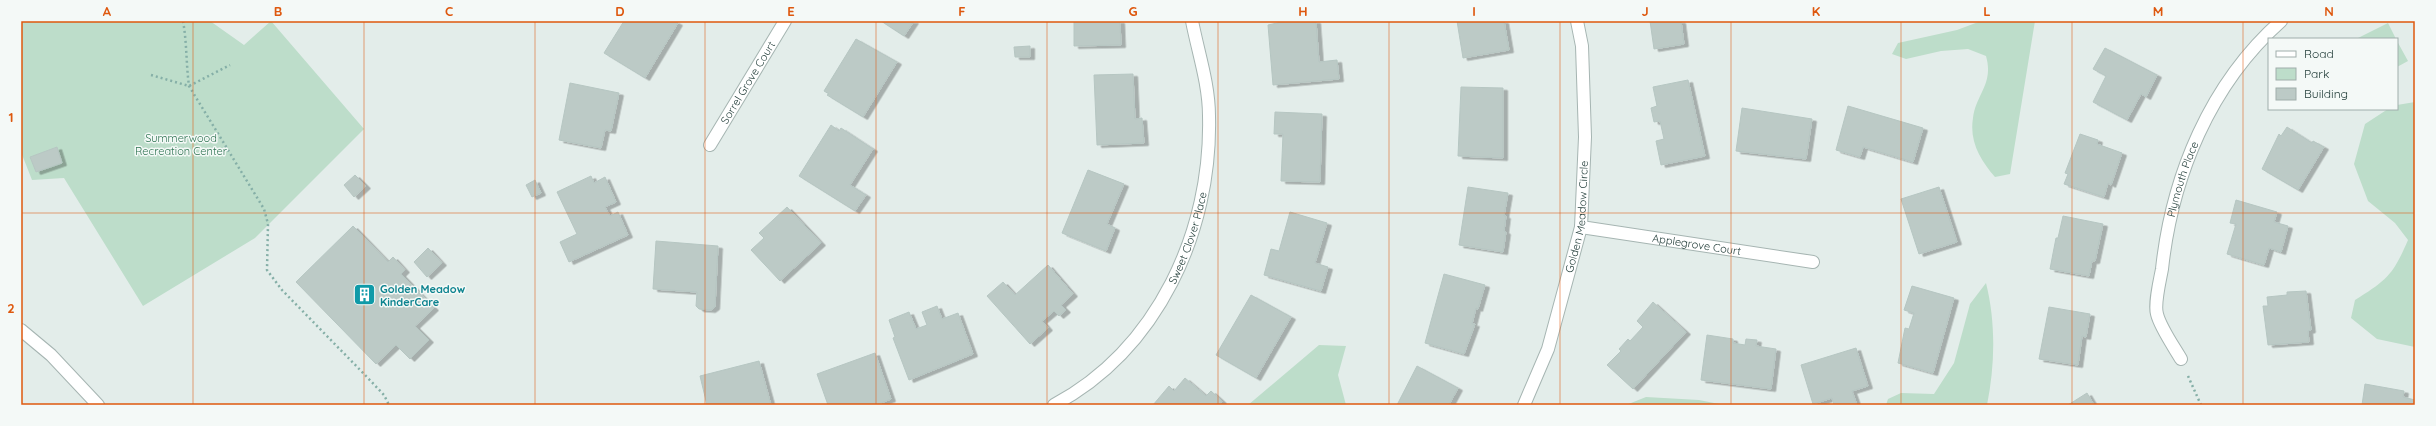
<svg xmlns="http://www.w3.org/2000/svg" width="2436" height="426" font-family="Quicksand,sans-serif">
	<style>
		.green { fill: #bdddca }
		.building { fill: #bccac6; stroke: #b6c6c2; filter: url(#shadow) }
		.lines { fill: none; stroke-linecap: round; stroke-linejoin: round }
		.minor-casing { stroke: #a6b5b2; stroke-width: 14 }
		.path { stroke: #85afa7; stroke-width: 2.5; stroke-dasharray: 2 3; stroke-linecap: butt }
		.minor { stroke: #fff; stroke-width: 12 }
		.grid { fill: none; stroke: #de580e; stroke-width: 1; stroke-opacity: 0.55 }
		.labels { text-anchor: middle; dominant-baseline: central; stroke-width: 3; stroke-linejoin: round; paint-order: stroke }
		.street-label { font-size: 11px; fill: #233e3a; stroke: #f4f9f7 }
		.park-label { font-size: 11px; fill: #2f7452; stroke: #f4f9f7 }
		.culture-label { font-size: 11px; font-weight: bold; fill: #0d838f; stroke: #f4f9f7; text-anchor: start }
		.neatline { fill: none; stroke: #de580e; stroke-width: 1.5 }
		.grid-label { font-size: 13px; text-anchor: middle; font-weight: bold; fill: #de580e }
	</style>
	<defs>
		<filter id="shadow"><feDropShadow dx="4.5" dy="2.5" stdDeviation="0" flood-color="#0004"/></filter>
	</defs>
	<rect width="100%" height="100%" fill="#e3edea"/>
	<!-- green -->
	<path class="green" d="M21,21H210L244,45L271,21L364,129L255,238L143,306L64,178L32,180L21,152Z
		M1981,21H2035L2010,174L1995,177C1981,161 1969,142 1973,118C1976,94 1994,84 1986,56L1968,49L1941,51L1906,59L1892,54L1898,43L1957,30Z
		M2388,23L2396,39H2356Z
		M2397,41L2408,61L2397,67Z
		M2415,102V347L2377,339L2351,318L2355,300C2387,280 2393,275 2408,240L2395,223L2368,201L2354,164L2365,124L2388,109H2397V105Z
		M1986,283C1996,323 1995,365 1987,405H1886L1888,399L1901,393L1934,394L1954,363L1970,304Z
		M1319,345L1346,346L1338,375L1346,405H1248Z
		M1646,397L1699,400L1724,405H1626Z"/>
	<!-- building -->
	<path class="building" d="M624,21H674L678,23L645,78L604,53Z
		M881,21H914L904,36Z
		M1074,21H1120L1121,45L1074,46Z
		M1316,21L1319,62L1337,60L1339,79L1273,85L1268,25L1286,21Z
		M1457,21H1504L1509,50L1463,58Z
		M1650,21H1681L1684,44L1654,49Z
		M856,39L897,62L863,117L827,95L829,94L824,91Z
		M1030,46V57H1015L1014,47Z
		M2105,48L2157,75L2146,97L2141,94L2127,120L2093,102L2106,76L2093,69Z
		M1133,74L1135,119L1142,118L1144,143L1097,145L1094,75Z
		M1688,80L1705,156L1661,165L1656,141L1664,139L1660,121L1654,122L1651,108L1657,106L1653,87Z
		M570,83L619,93L611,131L605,130L601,148L559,140Z
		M1461,87L1503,88V158L1458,156Z
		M1848,106L1923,128L1913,162L1863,147L1860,157L1836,150Z
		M1742,108L1812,119L1806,159L1736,151Z
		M1275,112L1322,114L1320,182L1281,181L1283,134H1274Z
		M831,125L839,131L841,128L873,149L850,185L866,195L855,211L799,176Z
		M2287,127L2312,143L2313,141L2324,147L2298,190L2262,169L2279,134L2281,136Z
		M2080,134L2098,140L2097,144L2122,153L2111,185L2108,183L2104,197L2064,184L2068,174L2065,173Z
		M57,147L62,163L36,172L30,157Z
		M1088,170L1124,184L1107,224L1115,228L1106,251L1062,233Z
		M355,175L366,186L354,197L344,185Z
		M591,176L594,183L605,177L616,202L605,207L610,216L618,212L628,235L569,262L560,242L577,234L557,192Z
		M535,180L541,193L532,197L526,185Z
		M1468,187L1508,193L1504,216H1506L1504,231L1506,232L1503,252L1459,245Z
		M1939,187L1957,242L1919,254L1901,199Z
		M2236,200L2277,212L2274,222L2288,226L2281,252L2269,248L2264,265L2227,254L2236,224L2230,223Z
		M787,207L821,243L780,281L751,250L764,238L759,233Z
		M1290,212L1327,223L1315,263L1328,267L1321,291L1264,275L1271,249L1279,251Z
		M2063,216L2103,224L2095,261H2092L2089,276L2050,269L2056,238H2058Z
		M353,226L388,262L393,257L405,270L401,274L434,308L415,326L429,340L410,359L396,345L376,364L296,282Z
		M656,241L718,246L715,307L711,310L699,309L696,306L697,292L653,289Z
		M428,248L442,263L427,277L414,262Z
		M1048,265L1073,294L1061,305L1066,310L1059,316L1054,311L1042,321L1048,328L1030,344L987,296L1003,282L1015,295Z
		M1444,274L1485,285L1478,309L1476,308L1472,324H1475L1464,354L1425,343Z
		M1912,286L1954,298L1933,373L1898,363L1905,328L1909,329L1914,313L1904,310Z
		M2306,291L2311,330L2308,331L2309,342L2268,345L2263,306H2268L2267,297L2287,295V292Z
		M1251,295L1291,317L1256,378L1216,355Z
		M1653,302L1686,332L1633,389L1607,365L1621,351L1619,349L1628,339L1630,341L1643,327L1637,321Z
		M937,306L942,319L958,313L973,354L909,380L893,338L895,337L889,320L909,312L916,329L927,325L922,312Z
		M2049,307L2090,314L2086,337L2082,336L2078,365L2039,359Z
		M1707,335L1733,339V343L1745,345L1746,339L1757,340L1756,346L1776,349L1771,389L1701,380Z
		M1856,348L1868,386L1852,391L1857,405H1834L1832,398L1813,404L1801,365Z
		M875,353L891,399L876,405H828L817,374Z
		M759,361L771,405H707L700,376Z
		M1417,366L1458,388L1449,405H1397Z
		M1185,378L1206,396L1211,391L1222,401L1219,405H1153L1169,386L1174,391Z
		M2365,384L2404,391L2403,397L2415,400V405H2362Z
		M2087,393L2094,405H2068Z"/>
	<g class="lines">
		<defs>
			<g id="minor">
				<path id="s1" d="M710,145L785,21"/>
				<path id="s2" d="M1581,227L1813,262"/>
				<path d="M21,330L51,355L98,405"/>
				<path id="s3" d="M2181,359C2174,347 2160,327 2157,314C2154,304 2160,280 2162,269C2172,176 2210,84 2281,21"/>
				<path id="s4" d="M1054,405C1158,349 1212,231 1209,116C1209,84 1198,52 1192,21"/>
				<path id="s5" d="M1524,405L1548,349L1581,227L1585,137L1582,46L1577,21"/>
			</g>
		</defs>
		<!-- minor casing -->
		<use href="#minor" class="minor-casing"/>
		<!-- path -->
		<path class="path" d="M183,21C187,43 186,64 189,86L264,209L268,224L267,270L282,290L366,376L384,395L389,405
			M151,75L189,86L230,65
			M2188,376L2201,405"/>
		<!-- minor -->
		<use href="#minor" class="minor"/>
	</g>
	<!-- grid -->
	<path class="grid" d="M193,21V405M364,21V405M535,21V405M705,21V405M876,21V405M1047,21V405M1218,21V405M1389,21V405M1560,21V405M1731,21V405M1901,21V405M2072,21V405M2243,21V405M21,213H2415"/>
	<!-- icons -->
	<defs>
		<symbol id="building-square" viewBox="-11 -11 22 22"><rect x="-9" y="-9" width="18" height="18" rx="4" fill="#0f9aa8" stroke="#f4f9f7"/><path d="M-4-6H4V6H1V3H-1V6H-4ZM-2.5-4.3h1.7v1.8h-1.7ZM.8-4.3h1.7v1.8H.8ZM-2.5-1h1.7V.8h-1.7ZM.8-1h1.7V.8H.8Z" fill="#fff"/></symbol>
	</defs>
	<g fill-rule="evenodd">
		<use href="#building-square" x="352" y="282" width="25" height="25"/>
	</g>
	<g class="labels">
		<!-- street labels -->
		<g class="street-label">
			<text stroke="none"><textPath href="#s1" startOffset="73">Sorrel Grove Court</textPath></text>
			<text stroke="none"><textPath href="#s3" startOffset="189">Plymouth Place</textPath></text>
			<text stroke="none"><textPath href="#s5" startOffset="197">Golden Meadow Circle</textPath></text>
			<text stroke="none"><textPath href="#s4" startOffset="220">Sweet Clover Place</textPath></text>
			<text stroke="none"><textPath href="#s2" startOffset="117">Applegrove Court</textPath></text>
		</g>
		<!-- park labels -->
		<g class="park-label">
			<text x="181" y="138">Summerwood<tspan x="181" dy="13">Recreation Center</tspan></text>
		</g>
		<!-- culture labels -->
		<g class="culture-label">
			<text x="380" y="289">Golden Meadow<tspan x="380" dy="13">KinderCare</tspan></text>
		</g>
	</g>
	<!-- border -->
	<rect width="2436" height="426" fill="none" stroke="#f4f9f7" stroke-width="44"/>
	<!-- legend -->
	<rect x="2268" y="38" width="130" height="72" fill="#f4f9f7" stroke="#a0aeab"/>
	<rect x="2276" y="51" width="20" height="6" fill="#ffffff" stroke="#a0aeab"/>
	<text x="2304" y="58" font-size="12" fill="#233e3a">Road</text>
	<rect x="2276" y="68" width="20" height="12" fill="#bdddca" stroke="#a0aeab"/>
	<text x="2304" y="78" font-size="12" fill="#233e3a">Park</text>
	<rect x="2276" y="88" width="20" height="12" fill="#bccac6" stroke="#a0aeab"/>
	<text x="2304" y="98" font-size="12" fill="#233e3a">Building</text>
	<rect x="22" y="22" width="2392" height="382" class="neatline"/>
	<g class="grid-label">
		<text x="107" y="16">A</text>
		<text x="278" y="16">B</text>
		<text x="449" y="16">C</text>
		<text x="620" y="16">D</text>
		<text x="791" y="16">E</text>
		<text x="962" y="16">F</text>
		<text x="1133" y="16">G</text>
		<text x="1303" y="16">H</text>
		<text x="1474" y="16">I</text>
		<text x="1645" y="16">J</text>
		<text x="1816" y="16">K</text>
		<text x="1987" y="16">L</text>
		<text x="2158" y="16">M</text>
		<text x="2329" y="16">N</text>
		<text x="11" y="122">1</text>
		<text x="11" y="313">2</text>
	</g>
</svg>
